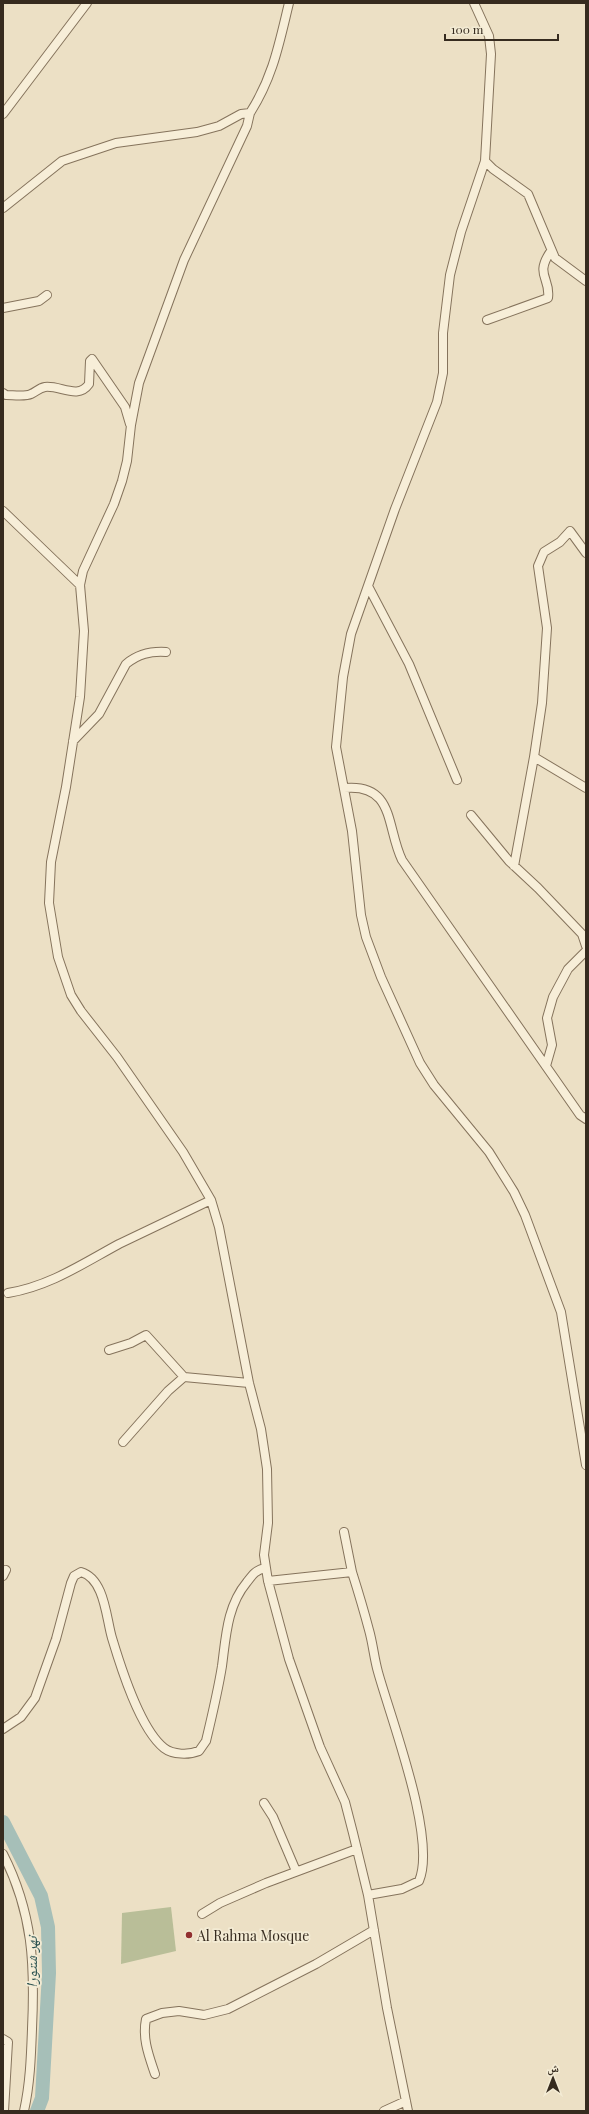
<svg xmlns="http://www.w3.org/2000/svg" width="589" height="2114" font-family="'Playfair Display','Noto Naskh Arabic',serif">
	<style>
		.cemetery { fill: #b9be98 }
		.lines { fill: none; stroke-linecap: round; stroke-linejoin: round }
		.river { stroke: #a6bfb8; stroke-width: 14 }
		.minor-casing { stroke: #85735c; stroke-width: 10 }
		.minor { stroke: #f7eed8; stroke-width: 8 }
		.poi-dot { fill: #913030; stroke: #f3ebd4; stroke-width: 1.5 }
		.labels { text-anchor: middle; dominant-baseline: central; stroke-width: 3.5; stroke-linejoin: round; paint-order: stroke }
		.poi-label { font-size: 14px; fill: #362b1f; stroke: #f3ebd4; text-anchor: start }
		.water-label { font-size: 15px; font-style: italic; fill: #2f5553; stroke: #f3ebd4 }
	</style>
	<rect width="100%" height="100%" fill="#ece0c5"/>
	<!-- cemetery -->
	<path class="cemetery" d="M171,1907L176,1951L121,1964L122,1913Z"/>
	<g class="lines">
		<!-- river -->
		<path class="river" d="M3,1822L41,1896L48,1927L49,1973L42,2098L37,2111"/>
		<defs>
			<path id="minor" d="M474,3L489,36L491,54L485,161L461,232L450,275L443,333V373L437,402L395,509L351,634L343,677L336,747L352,831L361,915L366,937L381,977L420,1063L434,1085L489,1152L514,1192L525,1215L561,1312L586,1465
				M250,113C273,77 279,44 289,3
				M3,114L87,3
				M485,161L493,169L528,194L555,258L586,281
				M3,208L62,161L116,143L197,132L219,126L241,114L250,113L247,126L184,260L139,383L131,425L127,461L122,481L114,504L83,571L80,585L84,631L80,697L66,787L51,862L49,903L58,957L71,995L81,1011L117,1057L183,1152L211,1200L219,1227L249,1383L261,1429L267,1469L268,1523L264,1555L268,1581L289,1659L320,1747L345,1802L353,1833L368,1895L387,2008L408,2111
				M3,308L39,301L47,295
				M487,320L548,298C551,278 534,275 551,251
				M3,393L6,395C13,395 25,397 31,394C36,392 39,388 45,387C60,385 78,400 89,384L90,361L92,359L125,407L130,424
				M3,511L80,585
				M586,553L570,531L560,542L544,552L538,566L547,628L542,703L534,757L586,788
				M368,586L409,664L457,780
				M73,741L99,714L126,664C138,654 150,651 166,652
				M344,788C395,783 386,827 402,860L580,1115L586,1119
				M471,815L509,861L538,888L582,934L586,946
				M514,866L534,757
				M546,1066L552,1045L547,1018L553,997L568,969L586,951
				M8,1293C50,1286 82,1264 119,1244C150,1229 180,1215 211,1200
				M109,1350L131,1343L146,1335L184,1377
				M123,1442L168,1391L184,1377L249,1383
				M352,1572C358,1591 364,1611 369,1630C373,1644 374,1658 378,1672C391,1719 437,1839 419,1881L402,1889L368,1895
				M3,1576L6,1570
				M268,1581L352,1572L344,1532
				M3,1729L21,1717L35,1698L56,1639L71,1583L74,1576L81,1572C105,1579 106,1618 112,1638C121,1668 140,1729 164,1748C173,1755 189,1755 199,1751L206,1741C212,1716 218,1691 222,1666C226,1636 227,1606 247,1582C253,1574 256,1570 265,1568
				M264,1803L273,1817L296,1871
				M3,1854C33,1913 35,1965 32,2029C31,2057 30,2084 24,2111
				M202,1914L220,1903L266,1883L357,1849
				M3,2039L8,2042L4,2111
				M155,2074C149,2056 142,2039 146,2019L162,2013L179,2011L204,2015L228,2009L316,1964L374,1930
				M384,2111L406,2101"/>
		</defs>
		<!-- minor casing -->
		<use href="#minor" class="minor-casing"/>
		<!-- minor -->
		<use href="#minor" class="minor"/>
	</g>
	<!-- markers -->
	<circle class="poi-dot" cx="189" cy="1935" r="4"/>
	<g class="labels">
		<!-- poi labels -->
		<g class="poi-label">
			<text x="197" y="1935">Al Rahma Mosque</text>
		</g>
		<!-- water labels -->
		<g class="water-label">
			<text transform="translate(31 1962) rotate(-90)">نهر شتورا</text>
		</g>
	</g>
	<!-- border -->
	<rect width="589" height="2114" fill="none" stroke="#362b1f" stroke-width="8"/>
	<!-- north arrow -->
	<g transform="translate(553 2078)" stroke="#f3ebd4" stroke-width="3" paint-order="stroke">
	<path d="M0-3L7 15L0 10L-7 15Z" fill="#362b1f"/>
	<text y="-6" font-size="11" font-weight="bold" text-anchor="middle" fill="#362b1f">ش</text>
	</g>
	<!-- scale -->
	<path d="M445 34v6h113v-6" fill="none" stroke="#362b1f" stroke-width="2"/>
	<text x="451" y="34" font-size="12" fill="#362b1f" stroke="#f3ebd4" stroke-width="3" paint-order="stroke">100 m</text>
</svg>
